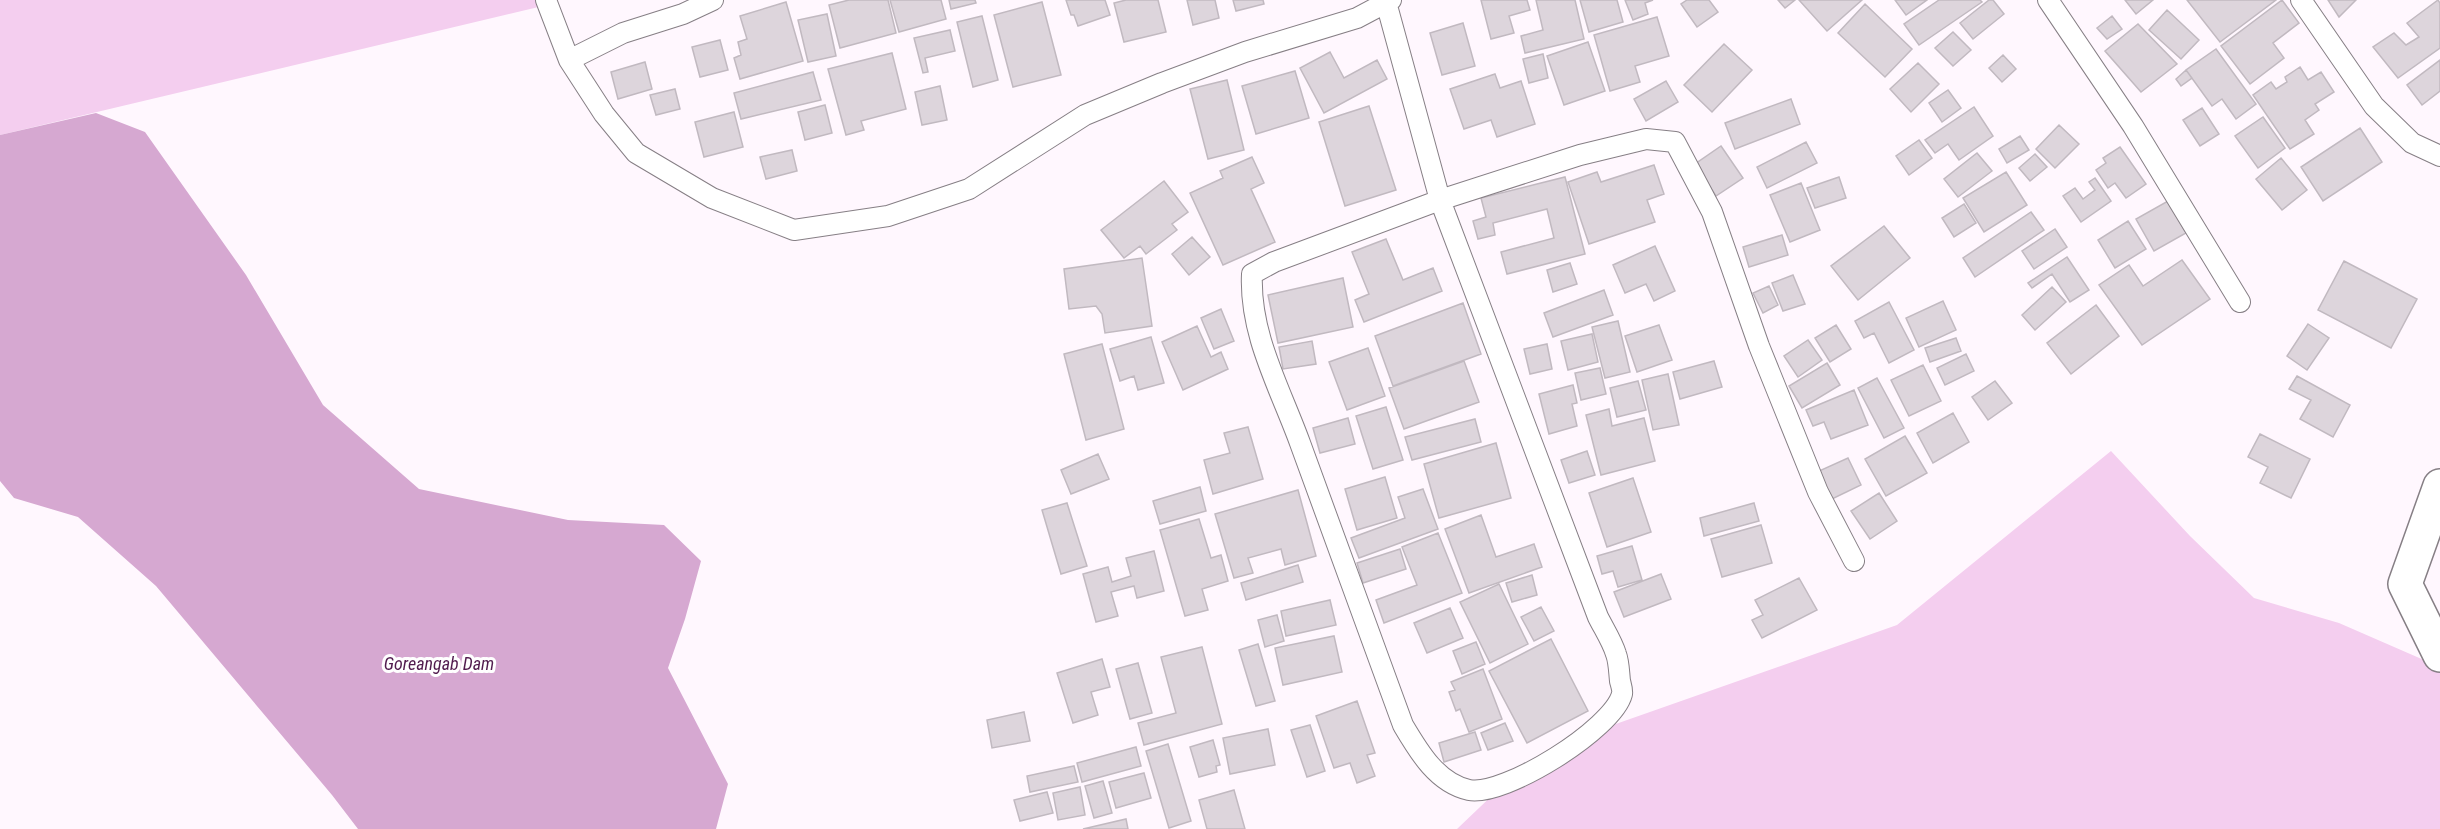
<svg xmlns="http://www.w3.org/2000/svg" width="2440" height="829" font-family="'Roboto Condensed',sans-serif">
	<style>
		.green { fill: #f4ceef }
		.water { fill: #d6a8d1 }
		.building { fill: #ddd5dc; stroke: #c1b9c0; stroke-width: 1.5 }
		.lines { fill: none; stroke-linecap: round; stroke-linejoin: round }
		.lane-casing { stroke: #867f85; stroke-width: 22 }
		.street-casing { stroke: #867f85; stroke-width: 36 }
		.lane { stroke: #fff; stroke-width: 20 }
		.street { stroke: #fff; stroke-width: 33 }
		.labels { text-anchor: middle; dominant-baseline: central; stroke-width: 6; stroke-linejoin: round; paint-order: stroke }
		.water-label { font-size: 18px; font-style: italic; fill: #511b4e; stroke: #fff }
	</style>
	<rect width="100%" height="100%" fill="#fff7fe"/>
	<!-- green -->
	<path class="green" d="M0,0H546L547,5L0,135Z
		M2111,451L2190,536L2254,598L2339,623L2440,667V829H1457L1502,786L1593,732L1897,625Z"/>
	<!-- water -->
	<path class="water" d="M96,113L145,132L246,275L323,405L419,489L568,520L664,525L701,561L685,619L668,668L728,784L716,829H358L332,795L156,586L78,517L14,498L0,481V135Z"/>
	<!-- building -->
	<path class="building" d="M849,0H888L896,33L840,48L829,5Z
		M890,0H941L946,19L899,32Z
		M949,0H975L976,3L951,9Z
		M1066,0H1105L1110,15L1078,26L1074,15H1071Z
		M1126,0H1158L1166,32L1124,42L1114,3Z
		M1187,0H1215L1219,18L1193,25Z
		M1233,0H1263L1264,4L1236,11Z
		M1481,0H1527L1530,10L1509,16L1514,33L1491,39Z
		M1536,0H1575L1584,39L1525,53L1521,36L1543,30Z
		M1580,0H1617L1623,22L1589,32Z
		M1625,0H1653L1645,3L1648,14L1633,20Z
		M1687,0H1709L1718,12L1697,27L1681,4Z
		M1778,0H1795L1785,8Z
		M1799,0H1862L1827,31Z
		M1895,0H1927L1906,15Z
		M1939,0H1980L1982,2L1919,45L1904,24Z
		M1989,0H1993L2004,14L1973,39L1960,23Z
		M2125,0H2153L2136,14Z
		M2187,0H2276L2220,42Z
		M2282,0L2299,23L2273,43L2284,58L2250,84L2221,46Z
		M2328,0H2356L2339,17Z
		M2438,0L2440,3V48L2398,78L2373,47L2394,33L2406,45L2419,37L2407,23Z
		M786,2L803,61L740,79L734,58L741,55L738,42L747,39L740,16Z
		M1042,2L1061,75L1013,87L994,15Z
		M1865,4L1912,49L1885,77L1838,33Z
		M2167,10L2199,40L2181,59L2149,30Z
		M827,14L836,56L808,62L798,20Z
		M982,16L998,80L973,87L957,22Z
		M2112,16L2122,29L2107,39L2097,28Z
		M1657,17L1669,56L1635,66L1640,82L1610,91L1594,35Z
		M1463,23L1475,66L1442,75L1430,33Z
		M2138,24L2177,64L2141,92L2105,51Z
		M950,30L955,51L925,58L928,72L923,73L914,38Z
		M1953,32L1971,50L1953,66L1935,48Z
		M720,40L728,70L700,77L692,47Z
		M1588,42L1605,91L1564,105L1547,56Z
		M1724,44L1752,70L1712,112L1684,85Z
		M2216,49L2256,104L2236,119L2222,99L2212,106L2186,70Z
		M1330,52L1344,78L1377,60L1387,79L1324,113L1300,68Z
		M892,53L906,109L861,121L864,130L846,135L828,69Z
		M1543,54L1548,78L1529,83L1523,59Z
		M2003,55L2016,69L2002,82L1989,68Z
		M2440,60V91L2422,105L2407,85Z
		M645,62L652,89L618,99L611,72Z
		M1918,63L1939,84L1911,112L1890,89Z
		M2300,67L2308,80L2321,72L2334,92L2315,104L2319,110L2305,120L2314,134L2290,149L2253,95L2271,82L2276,89L2287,82L2285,77Z
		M2186,70L2192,78L2181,86L2176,79Z
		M1295,71L1309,118L1256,134L1242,86Z
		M813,72L821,100L741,119L734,93Z
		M1495,74L1500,88L1521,81L1535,124L1497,137L1491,120L1464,129L1450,89Z
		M1227,80L1244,150L1208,159L1190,89Z
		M1666,81L1678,102L1646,121L1634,99Z
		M940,86L947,120L922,125L915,92Z
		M675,89L680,109L656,115L650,95Z
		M1948,90L1961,108L1942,122L1929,103Z
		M1791,99L1800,124L1735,149L1725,123Z
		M825,105L832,133L805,140L798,112Z
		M1369,106L1396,190L1345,206L1319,122Z
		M1974,107L1993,136L1959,160L1948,144L1935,153L1925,140Z
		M2202,108L2219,134L2200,146L2183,120Z
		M734,112L743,147L704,157L695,122Z
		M2263,117L2285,148L2258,168L2235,136Z
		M2059,125L2079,144L2055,168L2036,149Z
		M2360,128L2382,162L2323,201L2301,167Z
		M2020,136L2029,150L2007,163L1999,149Z
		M1919,140L1932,158L1909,175L1896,156Z
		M1806,142L1817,163L1767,188L1757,167Z
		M1721,146L1743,178L1716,196L1695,164Z
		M2120,147L2146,184L2126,198L2115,183L2108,188L2096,170L2106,163L2103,158Z
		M792,150L797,171L766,179L760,157Z
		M1977,153L1992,171L1958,197L1944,179Z
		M2035,154L2047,167L2030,181L2019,168Z
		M1252,157L1264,183L1251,189L1275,242L1223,265L1190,193L1223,178L1220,171Z
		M2281,158L2307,190L2282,210L2256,179Z
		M1654,165L1664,194L1647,200L1655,222L1589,244L1568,182L1597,172L1601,182Z
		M2006,172L2027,205L1984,232L1963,198Z
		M1565,177L1585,254L1507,274L1501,252L1554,238L1547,209L1493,223L1495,235L1478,239L1473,221L1486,217L1481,198Z
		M1839,177L1846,198L1815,208L1807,188Z
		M2095,178L2111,201L2081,222L2063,196L2075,188L2083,199L2095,190L2089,182Z
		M1164,181L1188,212L1172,224L1177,230L1146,254L1140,246L1124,258L1101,230Z
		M1801,183L1820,230L1790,242L1770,195Z
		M2168,201L2186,233L2154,251L2136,219Z
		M1964,204L1976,223L1954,237L1942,218Z
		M2031,212L2044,230L1975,277L1963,258Z
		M2128,221L2146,249L2115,268L2098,240Z
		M1884,226L1910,258L1858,300L1831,266Z
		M2055,229L2067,247L2034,269L2022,251Z
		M1782,235L1788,255L1749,267L1743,247Z
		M1192,237L1210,257L1189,275L1172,254Z
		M1386,239L1403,280L1433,268L1442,291L1364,322L1355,300L1369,294L1352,252Z
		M1655,246L1675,291L1654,301L1646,284L1625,293L1613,265Z
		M2067,257L2089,290L2070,302L2052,274L2032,288L2028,283Z
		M1142,258L1152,326L1105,333L1102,314L1096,306L1069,309L1064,269Z
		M2182,260L2210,299L2142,345L2099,285L2129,265L2143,286Z
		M2344,261L2417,299L2391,348L2318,310Z
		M1570,263L1577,284L1553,292L1547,270Z
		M1793,275L1805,304L1783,311L1772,283Z
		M1343,278L1353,327L1278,343L1268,295Z
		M1769,286L1778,305L1763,313L1753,293Z
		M2052,287L2066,302L2035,330L2022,315Z
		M1604,290L1613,315L1553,337L1544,313Z
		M1943,301L1956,330L1919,347L1906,318Z
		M1889,302L1914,350L1889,363L1874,333L1864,338L1855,321Z
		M1463,303L1481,354L1393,386L1375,336Z
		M2096,305L2119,336L2071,374L2047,343Z
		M1221,309L1234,341L1214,349L1201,318Z
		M1618,321L1630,372L1605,378L1592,327Z
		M2308,324L2329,338L2307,370L2287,356Z
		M1659,325L1672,360L1637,372L1625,336Z
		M1836,325L1851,349L1830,362L1815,338Z
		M1197,326L1211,357L1221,352L1228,369L1183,390L1162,342Z
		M1592,334L1598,362L1568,370L1561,341Z
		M1151,337L1164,383L1138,390L1134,376L1120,381L1110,349Z
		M1956,338L1961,351L1930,362L1925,348Z
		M1808,340L1822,360L1798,377L1784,356Z
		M1312,341L1316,364L1283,369L1279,347Z
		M1102,344L1124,429L1086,440L1064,354Z
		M1547,344L1552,369L1530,374L1524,349Z
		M1368,348L1385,396L1347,410L1329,362Z
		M1966,354L1974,371L1945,385L1937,368Z
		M1464,361L1479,402L1404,429L1389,388Z
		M1714,361L1722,387L1680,399L1673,372Z
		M1827,363L1840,385L1802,408L1789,386Z
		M1923,365L1941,401L1909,416L1891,380Z
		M1600,368L1606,394L1581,400L1575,373Z
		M1668,374L1679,425L1653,430L1642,380Z
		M2297,376L2350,405L2333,437L2300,419L2311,400L2289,389Z
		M1877,378L1904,428L1884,438L1858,388Z
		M1638,381L1646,410L1617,417L1610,388Z
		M1995,381L2012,403L1988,420L1972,397Z
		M1573,385L1577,403L1572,404L1577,426L1549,434L1539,394Z
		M1854,390L1868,425L1831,439L1824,422L1813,426L1806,410Z
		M1386,407L1403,460L1373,469L1356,416Z
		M1609,409L1612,426L1644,418L1655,461L1601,475L1586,415Z
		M1953,413L1969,442L1933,463L1917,433Z
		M1348,418L1355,444L1320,453L1313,428Z
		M1475,419L1481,442L1412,460L1405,437Z
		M1248,427L1263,479L1213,494L1204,460L1230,453L1224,433Z
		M2260,434L2310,459L2291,498L2260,483L2268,467L2248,457Z
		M1905,436L1927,473L1886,496L1865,459Z
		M1496,443L1511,498L1439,518L1424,464Z
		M1587,451L1595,475L1569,483L1561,460Z
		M1098,454L1109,479L1071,494L1061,470Z
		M1848,458L1861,485L1832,499L1819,471Z
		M1385,477L1397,518L1357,530L1345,489Z
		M1633,478L1651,532L1607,547L1589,493Z
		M1200,487L1206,511L1160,524L1153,501Z
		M1423,489L1438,529L1359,558L1351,538L1405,518L1398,497Z
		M1298,490L1316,556L1285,565L1281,549L1248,558L1253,573L1234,578L1215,514Z
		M1879,493L1897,521L1870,539L1851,511Z
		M1067,503L1087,566L1061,574L1042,510Z
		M1754,503L1759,521L1704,536L1700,518Z
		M1481,515L1496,557L1534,544L1542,567L1469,593L1445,529Z
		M1199,519L1211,558L1221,555L1228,581L1202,589L1208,610L1185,616L1160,530Z
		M1761,525L1772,563L1722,577L1711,539Z
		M1438,533L1462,593L1384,623L1376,600L1417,585L1402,547Z
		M1632,546L1642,580L1618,587L1613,571L1602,574L1597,556Z
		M1400,549L1406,569L1363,583L1357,563Z
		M1154,551L1164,591L1137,598L1134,586L1111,592L1118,616L1096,622L1083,574L1108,567L1112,582L1131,576L1126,558Z
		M1298,565L1303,582L1246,600L1241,583Z
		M1661,574L1671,599L1624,617L1614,592Z
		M1532,575L1537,595L1512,602L1506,583Z
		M1799,578L1817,610L1762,638L1752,620L1763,615L1755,600Z
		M1499,584L1528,644L1490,663L1460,602Z
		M1330,600L1336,625L1286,636L1281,611Z
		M1541,607L1554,631L1534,641L1521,617Z
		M1450,608L1463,638L1427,653L1414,623Z
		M1277,615L1284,641L1265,647L1258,620Z
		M1334,636L1342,672L1283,685L1275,648Z
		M1551,639L1588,711L1527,743L1489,671Z
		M1476,642L1485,664L1462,674L1453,651Z
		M1258,644L1275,701L1256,706L1239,650Z
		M1202,647L1222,724L1144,745L1138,723L1176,713L1161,657Z
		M1102,659L1110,687L1091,692L1098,715L1073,723L1057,673Z
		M1138,663L1152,713L1130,719L1116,669Z
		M1483,669L1502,719L1469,732L1460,709L1456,711L1449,692L1455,690L1451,682Z
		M1357,701L1375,753L1367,755L1375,776L1357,783L1350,763L1334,768L1316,716Z
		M1024,712L1030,741L992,748L987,720Z
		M1505,723L1513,741L1488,750L1481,733Z
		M1310,725L1325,771L1307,777L1291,730Z
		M1268,729L1275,765L1230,774L1223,738Z
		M1475,732L1481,750L1444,762L1439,743Z
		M1213,740L1220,765L1216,766L1217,772L1199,777L1190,747Z
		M1168,744L1191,821L1169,828L1146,751Z
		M1136,747L1141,766L1082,782L1077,763Z
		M1074,766L1078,782L1030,792L1027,776Z
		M1144,773L1151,798L1116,808L1109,782Z
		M1103,781L1112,813L1094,818L1085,786Z
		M1080,787L1085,815L1058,820L1053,793Z
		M1234,790L1245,829H1207L1199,800Z
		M1047,792L1053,813L1020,821L1014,800Z
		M1126,819L1128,829H1083Z"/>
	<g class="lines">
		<defs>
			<path id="lane" d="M546,0L569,60L604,114L636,153L712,198L794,230L888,216L969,189L1085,115L1162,83L1245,52L1357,18L1391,0
				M2048,0L2133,126L2240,302
				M2301,0L2374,106L2412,143L2440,156
				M1386,2L1440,200L1598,617C1604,629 1612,641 1616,654C1619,662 1619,672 1620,681C1621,685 1623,691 1622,694C1613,729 1504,797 1469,790C1437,783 1419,752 1403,725C1369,631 1334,537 1300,443C1280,388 1249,334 1252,274L1274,262L1440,200L1580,155L1646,139L1675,142L1712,212L1759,346L1818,492L1854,561
				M569,60L623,33L683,14L713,0"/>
			<path id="street" d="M2440,486L2405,584L2440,655"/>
		</defs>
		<!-- lane casing -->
		<use href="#lane" class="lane-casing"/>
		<!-- street casing -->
		<use href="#street" class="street-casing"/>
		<!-- lane -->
		<use href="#lane" class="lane"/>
		<!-- street -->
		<use href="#street" class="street"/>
	</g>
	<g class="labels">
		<!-- water labels -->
		<g class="water-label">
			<text x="439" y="663">Goreangab Dam</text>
		</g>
	</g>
</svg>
